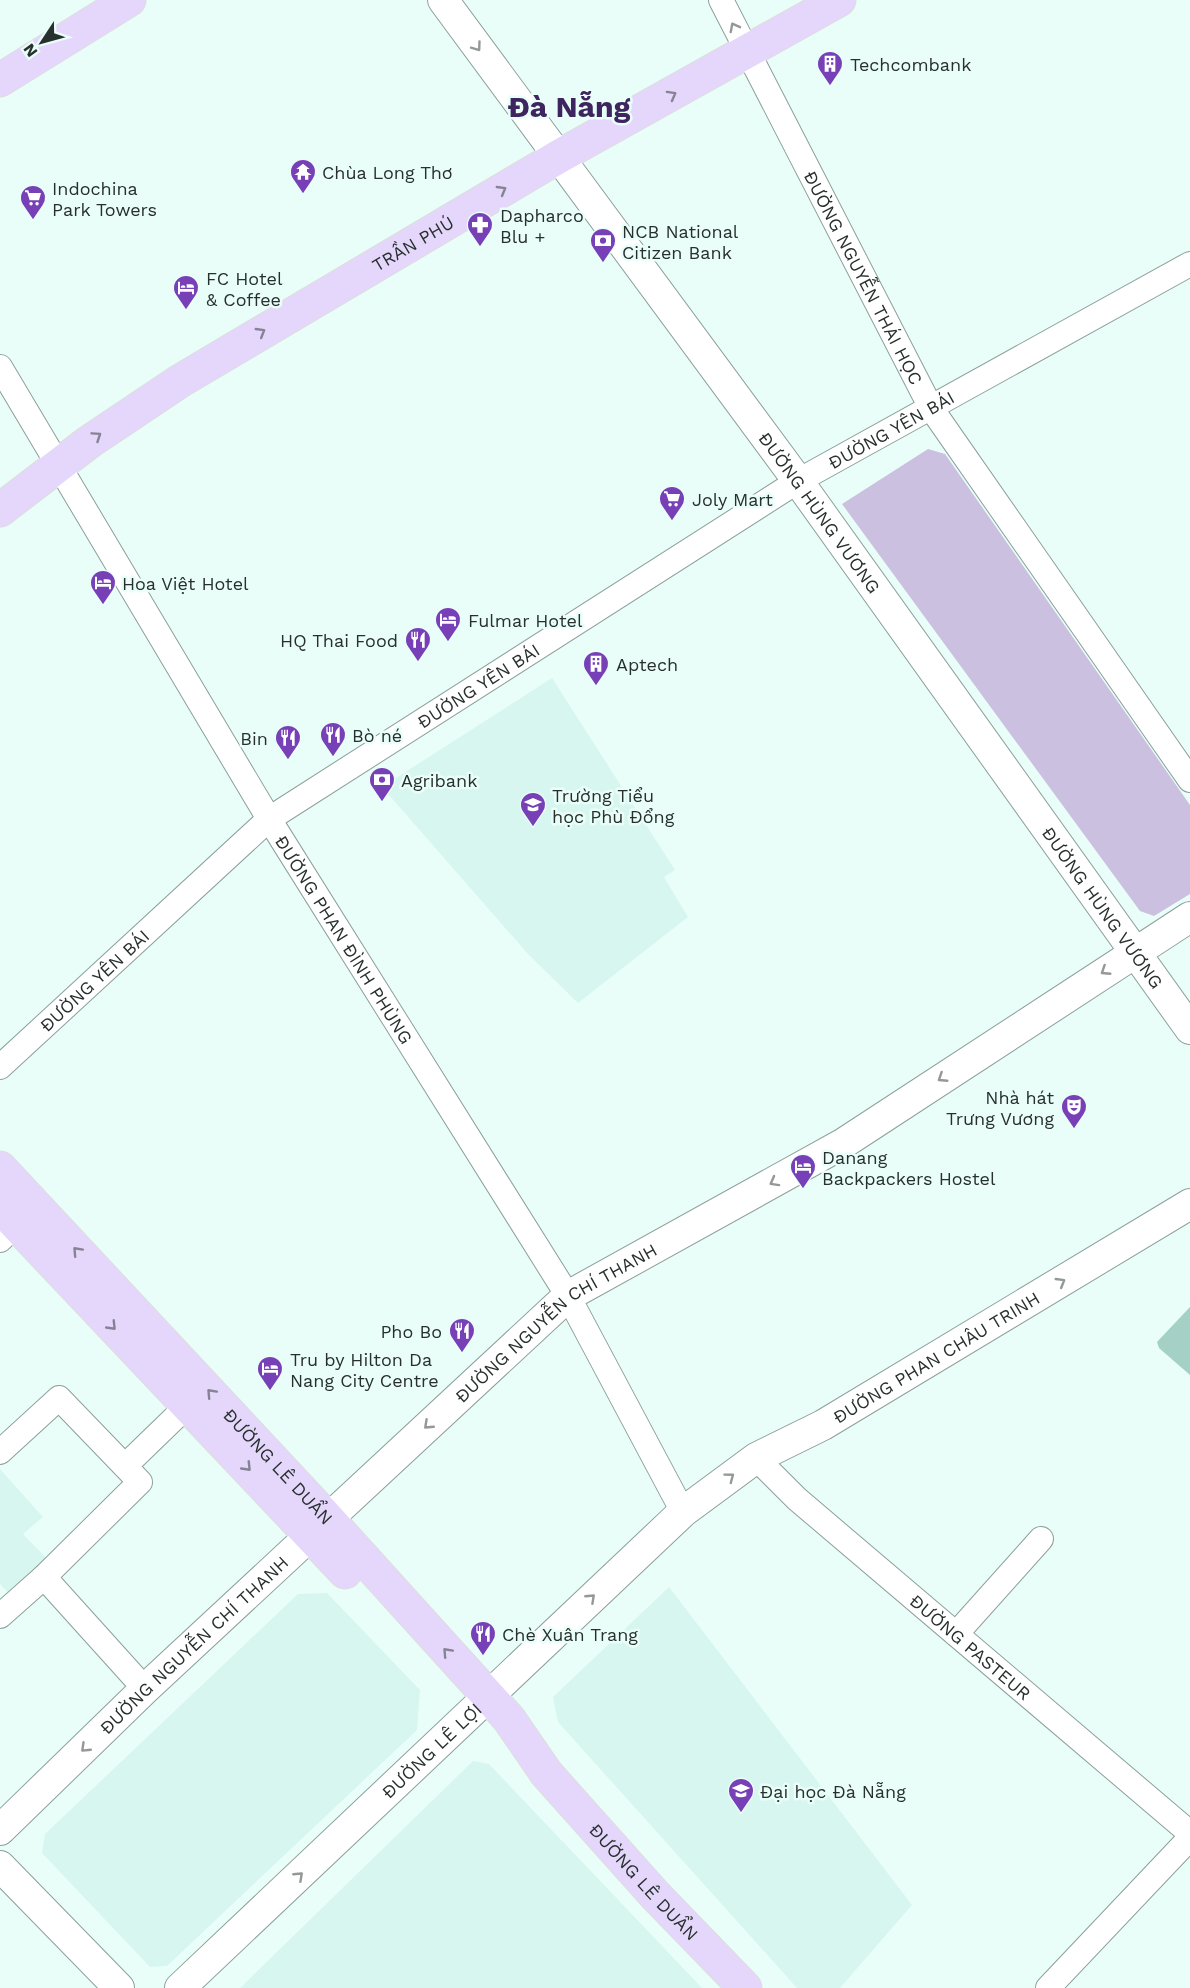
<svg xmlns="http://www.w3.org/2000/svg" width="1190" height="1988" font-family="'Work Sans',sans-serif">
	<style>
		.built { fill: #d7f6ef }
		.green { fill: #cbc0e0 }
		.water { fill: #a4d0c6 }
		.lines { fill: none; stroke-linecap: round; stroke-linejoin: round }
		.minor-casing { stroke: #8ca09b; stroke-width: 26 }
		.tertiary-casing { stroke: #8ca09b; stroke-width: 32 }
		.primary-casing { stroke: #dddede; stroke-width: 35 }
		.minor { stroke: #fff; stroke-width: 24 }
		.tertiary { stroke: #fff; stroke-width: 30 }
		.primary { stroke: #e5d7fb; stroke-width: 33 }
		.oneway { stroke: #949896 }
		.oneway2 { stroke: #868494 }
		.labels { text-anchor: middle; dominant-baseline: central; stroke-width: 5; stroke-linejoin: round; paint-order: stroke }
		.poi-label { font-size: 18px; fill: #28302e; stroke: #e9fef9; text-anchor: start }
		.street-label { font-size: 18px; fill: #28302e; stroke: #e9fef9 }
		.town-label { font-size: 30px; font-weight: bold; fill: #3e255f; stroke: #e9fef9 }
	</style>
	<rect width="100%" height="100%" fill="#e9fef9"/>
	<!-- built -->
	<path class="built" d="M552,678L675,870L664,877L688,917L578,1003L528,954L382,787Z
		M0,1469L43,1517L23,1534L51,1563L13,1598L0,1584Z
		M669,1587L912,1905L840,1988H797L558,1722L553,1697Z
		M327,1593L420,1690L417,1730L167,1966L150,1967L42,1853L45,1834L298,1594Z
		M473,1761L489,1764L702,1988H240Z"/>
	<!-- green -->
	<path class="green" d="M928,449L945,454L1190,805V894L1154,916L1140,911L842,504Z"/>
	<!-- water -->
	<path class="water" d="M1190,1307V1375L1159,1348L1157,1342Z"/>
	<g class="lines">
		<defs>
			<g id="minor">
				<path id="s1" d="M721,0L931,408L1190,780"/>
				<path id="s2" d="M0,367L269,819L568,1296L683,1512"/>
				<path id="s3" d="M0,1067L269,819L798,481L1190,264"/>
				<path d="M0,1240L16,1225"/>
				<path d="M0,1452L59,1398L140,1482L44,1577"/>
				<path id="s4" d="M756,1458L797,1499L1190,1833"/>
				<path d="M125,1466L188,1405"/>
				<path d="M0,1616L44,1577L145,1689"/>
				<path d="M956,1634L1041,1539"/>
				<path d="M1048,1988L1190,1838"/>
			</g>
			<g id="tertiary">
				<path id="s5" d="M443,0L798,481L1190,1029"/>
				<path id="s6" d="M0,1830L145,1689L568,1296L844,1143L1190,917"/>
				<path d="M0,1866L119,1988"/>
				<path id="s7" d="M180,1988L683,1512L756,1458L823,1425L1190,1204"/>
			</g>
			<g id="primary">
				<path d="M0,80L129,0"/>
				<path id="s8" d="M0,510L89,442L180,381L558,157L839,0"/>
				<path id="s9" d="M0,1168L327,1518L509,1719L546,1773L655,1895L745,1988"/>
				<path d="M0,1207L345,1572"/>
			</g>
		</defs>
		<!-- minor casing -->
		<use href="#minor" class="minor-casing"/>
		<!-- tertiary casing -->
		<use href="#tertiary" class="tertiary-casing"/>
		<!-- primary casing -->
		<use href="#primary" class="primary-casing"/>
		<!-- minor -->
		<use href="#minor" class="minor"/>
		<!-- tertiary -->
		<use href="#tertiary" class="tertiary"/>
		<!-- primary -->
		<use href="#primary" class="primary"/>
	</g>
	<!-- one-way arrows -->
	<defs><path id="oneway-chevron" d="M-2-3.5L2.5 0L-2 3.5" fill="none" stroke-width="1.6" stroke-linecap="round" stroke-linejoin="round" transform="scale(1.5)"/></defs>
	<g class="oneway">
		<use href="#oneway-chevron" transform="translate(734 27) rotate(-118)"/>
		<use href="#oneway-chevron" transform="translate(477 47) rotate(54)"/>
		<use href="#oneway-chevron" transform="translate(1105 971) rotate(147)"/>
		<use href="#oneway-chevron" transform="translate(942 1078) rotate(147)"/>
		<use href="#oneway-chevron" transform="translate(774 1182) rotate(151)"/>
		<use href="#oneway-chevron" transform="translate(1061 1282) rotate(-31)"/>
		<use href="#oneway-chevron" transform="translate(428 1425) rotate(137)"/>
		<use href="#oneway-chevron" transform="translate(730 1477) rotate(-37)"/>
		<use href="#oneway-chevron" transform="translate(591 1598) rotate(-43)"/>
		<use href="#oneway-chevron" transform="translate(85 1748) rotate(136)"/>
		<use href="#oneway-chevron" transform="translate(299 1876) rotate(-43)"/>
	</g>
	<g class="oneway2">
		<use href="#oneway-chevron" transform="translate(672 95) rotate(-29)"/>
		<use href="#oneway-chevron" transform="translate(502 190) rotate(-30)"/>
		<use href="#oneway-chevron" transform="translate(261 332) rotate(-31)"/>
		<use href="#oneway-chevron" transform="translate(97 436) rotate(-34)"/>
		<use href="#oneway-chevron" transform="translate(77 1251) rotate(-133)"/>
		<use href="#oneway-chevron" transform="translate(112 1326) rotate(46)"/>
		<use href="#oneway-chevron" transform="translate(211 1393) rotate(-133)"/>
		<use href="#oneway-chevron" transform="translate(247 1467) rotate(46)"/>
		<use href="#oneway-chevron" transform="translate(447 1652) rotate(-133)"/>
	</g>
	<!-- icons -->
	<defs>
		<symbol id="building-pin" viewBox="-11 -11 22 30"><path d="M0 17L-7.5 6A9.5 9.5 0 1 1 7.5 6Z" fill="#7740b7" stroke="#e9fef9"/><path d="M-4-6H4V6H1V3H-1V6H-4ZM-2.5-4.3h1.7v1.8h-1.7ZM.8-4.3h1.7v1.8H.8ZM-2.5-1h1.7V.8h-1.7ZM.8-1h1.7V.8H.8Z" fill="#fff"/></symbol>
		<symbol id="temple-pin" viewBox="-11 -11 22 30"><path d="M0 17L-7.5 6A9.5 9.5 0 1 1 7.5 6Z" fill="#7740b7" stroke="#e9fef9"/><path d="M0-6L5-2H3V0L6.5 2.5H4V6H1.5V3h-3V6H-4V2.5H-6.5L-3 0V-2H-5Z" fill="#fff"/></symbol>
		<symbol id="supermarket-pin" viewBox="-11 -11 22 30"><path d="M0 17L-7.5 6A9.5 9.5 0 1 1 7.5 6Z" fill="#7740b7" stroke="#e9fef9"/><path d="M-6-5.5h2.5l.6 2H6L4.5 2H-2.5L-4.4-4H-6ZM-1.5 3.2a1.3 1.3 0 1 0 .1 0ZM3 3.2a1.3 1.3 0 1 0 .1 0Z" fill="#fff"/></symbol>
		<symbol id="pharmacy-pin" viewBox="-11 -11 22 30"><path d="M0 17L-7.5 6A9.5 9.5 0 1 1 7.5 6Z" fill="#7740b7" stroke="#e9fef9"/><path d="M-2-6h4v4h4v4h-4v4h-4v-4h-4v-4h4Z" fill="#fff"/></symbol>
		<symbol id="bank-pin" viewBox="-11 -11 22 30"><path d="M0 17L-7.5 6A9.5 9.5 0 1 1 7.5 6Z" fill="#7740b7" stroke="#e9fef9"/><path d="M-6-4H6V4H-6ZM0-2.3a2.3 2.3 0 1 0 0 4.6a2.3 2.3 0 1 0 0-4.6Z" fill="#fff"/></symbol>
		<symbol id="hotel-pin" viewBox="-11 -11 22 30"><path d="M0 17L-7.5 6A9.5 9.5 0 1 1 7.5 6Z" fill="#7740b7" stroke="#e9fef9"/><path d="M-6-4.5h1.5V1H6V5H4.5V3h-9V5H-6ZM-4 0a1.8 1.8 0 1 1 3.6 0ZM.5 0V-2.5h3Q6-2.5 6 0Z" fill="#fff"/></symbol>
		<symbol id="restaurant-pin" viewBox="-11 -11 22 30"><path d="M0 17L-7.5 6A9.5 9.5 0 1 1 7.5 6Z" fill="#7740b7" stroke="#e9fef9"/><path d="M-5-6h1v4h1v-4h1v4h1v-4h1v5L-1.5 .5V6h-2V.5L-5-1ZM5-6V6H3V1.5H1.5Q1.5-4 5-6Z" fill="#fff"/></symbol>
		<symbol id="school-pin" viewBox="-11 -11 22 30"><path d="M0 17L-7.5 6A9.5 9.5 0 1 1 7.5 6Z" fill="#7740b7" stroke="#e9fef9"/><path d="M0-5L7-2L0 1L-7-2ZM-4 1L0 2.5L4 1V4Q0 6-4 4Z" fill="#fff"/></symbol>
		<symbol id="theatre-pin" viewBox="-11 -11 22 30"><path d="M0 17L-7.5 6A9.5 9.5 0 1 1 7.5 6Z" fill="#7740b7" stroke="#e9fef9"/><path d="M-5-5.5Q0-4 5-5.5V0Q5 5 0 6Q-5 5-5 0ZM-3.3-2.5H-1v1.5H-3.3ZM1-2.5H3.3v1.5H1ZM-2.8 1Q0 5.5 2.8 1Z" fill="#fff"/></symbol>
		<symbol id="university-pin" viewBox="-11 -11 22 30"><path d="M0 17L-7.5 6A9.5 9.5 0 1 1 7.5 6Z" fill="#7740b7" stroke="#e9fef9"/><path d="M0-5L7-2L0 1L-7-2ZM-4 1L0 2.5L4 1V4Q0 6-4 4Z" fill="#fff"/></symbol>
	</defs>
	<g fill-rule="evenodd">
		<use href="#building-pin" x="815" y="49" width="30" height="40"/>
		<use href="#temple-pin" x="288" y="157" width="30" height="40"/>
		<use href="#supermarket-pin" x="18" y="183" width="30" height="40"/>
		<use href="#pharmacy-pin" x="465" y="210" width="30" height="40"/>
		<use href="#bank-pin" x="588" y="226" width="30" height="40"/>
		<use href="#hotel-pin" x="171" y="273" width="30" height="40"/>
		<use href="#supermarket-pin" x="657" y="484" width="30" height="40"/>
		<use href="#hotel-pin" x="88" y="568" width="30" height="40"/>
		<use href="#hotel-pin" x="433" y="605" width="30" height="40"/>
		<use href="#restaurant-pin" x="403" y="625" width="30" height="40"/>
		<use href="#building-pin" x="581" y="649" width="30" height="40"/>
		<use href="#restaurant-pin" x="318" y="720" width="30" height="40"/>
		<use href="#restaurant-pin" x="273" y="723" width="30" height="40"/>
		<use href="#bank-pin" x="367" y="765" width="30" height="40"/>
		<use href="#school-pin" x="518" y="790" width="30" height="40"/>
		<use href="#theatre-pin" x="1059" y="1092" width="30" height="40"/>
		<use href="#hotel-pin" x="788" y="1152" width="30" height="40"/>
		<use href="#restaurant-pin" x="447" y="1316" width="30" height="40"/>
		<use href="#hotel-pin" x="255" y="1354" width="30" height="40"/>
		<use href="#restaurant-pin" x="468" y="1619" width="30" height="40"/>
		<use href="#university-pin" x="726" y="1776" width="30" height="40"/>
	</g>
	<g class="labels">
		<!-- poi labels -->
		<g class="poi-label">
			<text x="850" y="64">Techcombank</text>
			<text x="322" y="172">Chùa Long Thơ</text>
			<text x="52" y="188">Indochina<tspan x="52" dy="21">Park Towers</tspan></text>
			<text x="500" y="215">Dapharco<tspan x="500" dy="21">Blu +</tspan></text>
			<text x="622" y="231">NCB National<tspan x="622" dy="21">Citizen Bank</tspan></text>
			<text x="206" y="278">FC Hotel<tspan x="206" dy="21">&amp; Coffee</tspan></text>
			<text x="692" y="499">Joly Mart</text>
			<text x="122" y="583">Hoa Việt Hotel</text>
			<text x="468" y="620">Fulmar Hotel</text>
			<text x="398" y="640" text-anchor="end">HQ Thai Food</text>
			<text x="616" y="664">Aptech</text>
			<text x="352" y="735">Bò né</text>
			<text x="268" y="738" text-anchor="end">Bin</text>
			<text x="401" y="780">Agribank</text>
			<text x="552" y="795">Trường Tiểu<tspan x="552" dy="21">học Phù Đổng</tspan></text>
			<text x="1054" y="1097" text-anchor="end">Nhà hát<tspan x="1054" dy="21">Trưng Vương</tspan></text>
			<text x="822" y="1157">Danang<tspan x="822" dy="21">Backpackers Hostel</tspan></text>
			<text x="442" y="1331" text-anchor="end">Pho Bo</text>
			<text x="290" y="1359">Tru by Hilton Da<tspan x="290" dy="21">Nang City Centre</tspan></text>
			<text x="502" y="1634">Chè Xuân Trang</text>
			<text x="760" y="1791">Đại học Đà Nẵng</text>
		</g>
		<!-- street labels -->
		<g class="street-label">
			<text stroke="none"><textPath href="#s8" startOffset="492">TRẦN PHÚ</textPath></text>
			<text stroke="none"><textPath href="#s1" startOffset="312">ĐƯỜNG NGUYỄN THÁI HỌC</textPath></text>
			<text stroke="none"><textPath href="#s3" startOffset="1100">ĐƯỜNG YÊN BÁI</textPath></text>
			<text stroke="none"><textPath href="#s5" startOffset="636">ĐƯỜNG HÙNG VƯƠNG</textPath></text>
			<text stroke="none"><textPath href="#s3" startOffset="614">ĐƯỜNG YÊN BÁI</textPath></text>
			<text stroke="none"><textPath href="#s5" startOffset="1122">ĐƯỜNG HÙNG VƯƠNG</textPath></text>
			<text stroke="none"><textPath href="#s2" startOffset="668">ĐƯỜNG PHAN ĐÌNH PHÙNG</textPath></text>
			<text stroke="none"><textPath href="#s3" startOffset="128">ĐƯỜNG YÊN BÁI</textPath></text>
			<text stroke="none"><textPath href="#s6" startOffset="754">ĐƯỜNG NGUYỄN CHÍ THANH</textPath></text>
			<text stroke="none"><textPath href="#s7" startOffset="990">ĐƯỜNG PHAN CHÂU TRINH</textPath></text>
			<text stroke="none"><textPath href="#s9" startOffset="408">ĐƯỜNG LÊ DUẨN</textPath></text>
			<text stroke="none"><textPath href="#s6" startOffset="268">ĐƯỜNG NGUYỄN CHÍ THANH</textPath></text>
			<text stroke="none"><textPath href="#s4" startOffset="286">ĐƯỜNG PASTEUR</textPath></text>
			<text stroke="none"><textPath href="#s7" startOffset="346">ĐƯỜNG LÊ LỢI</textPath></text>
			<text stroke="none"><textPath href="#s9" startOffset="962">ĐƯỜNG LÊ DUẨN</textPath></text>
		</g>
		<!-- town labels -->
		<g class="town-label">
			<text x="569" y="106">Đà Nẵng</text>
		</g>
	</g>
	<!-- north arrow -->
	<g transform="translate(42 42) rotate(234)" stroke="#e9fef9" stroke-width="4.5" paint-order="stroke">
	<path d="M0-4.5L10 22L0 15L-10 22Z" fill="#28302e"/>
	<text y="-9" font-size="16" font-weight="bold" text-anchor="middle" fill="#28302e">N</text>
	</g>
</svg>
